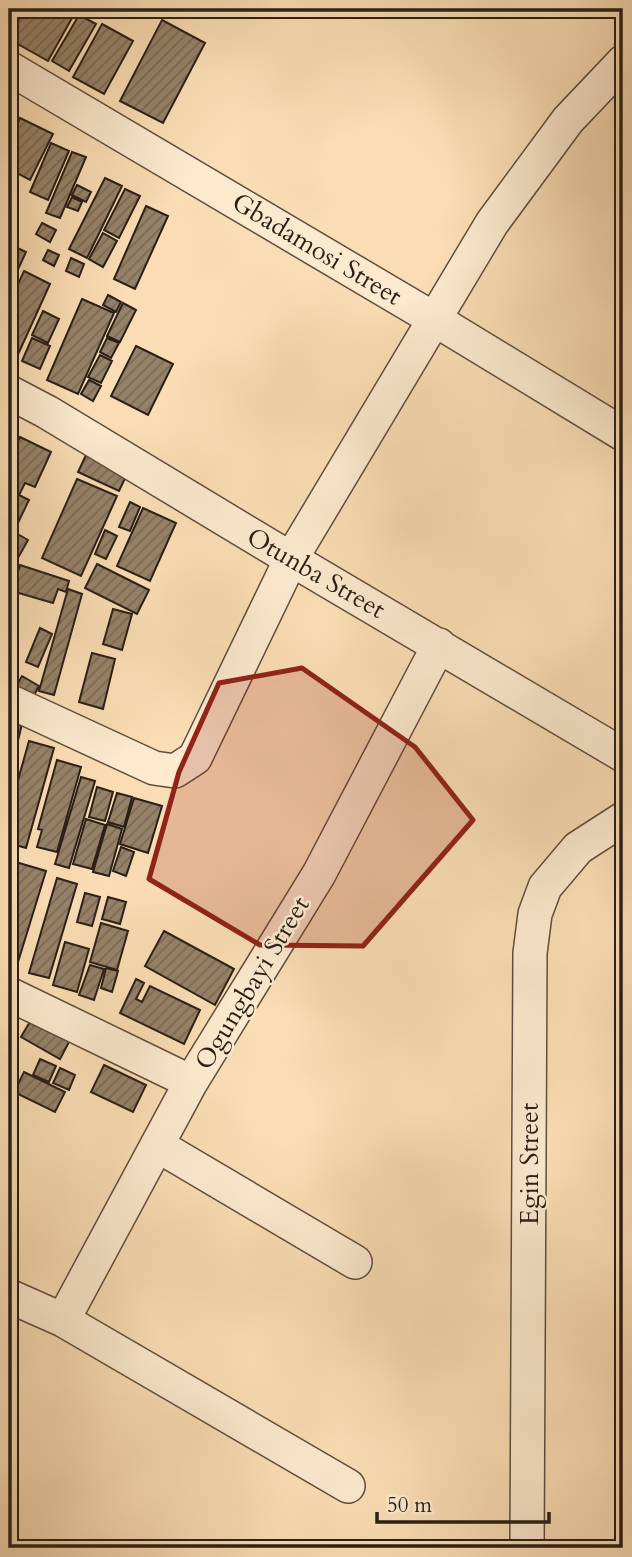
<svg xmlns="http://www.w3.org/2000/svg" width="632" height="1557" font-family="Cardo,serif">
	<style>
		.building { fill: url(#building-hatch); stroke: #2a1f17; stroke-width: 2 }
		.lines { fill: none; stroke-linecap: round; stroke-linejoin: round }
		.minor-casing { stroke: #5e4e3e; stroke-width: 36 }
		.minor { stroke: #fce9ce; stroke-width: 33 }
		.marked { fill: #8f2418; fill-opacity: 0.2; stroke: #8f2418; stroke-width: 5; stroke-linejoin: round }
		.labels { text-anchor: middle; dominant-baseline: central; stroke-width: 5; stroke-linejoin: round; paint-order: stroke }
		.street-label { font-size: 26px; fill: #2a1f17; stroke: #fce9ce }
	</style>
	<defs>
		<pattern id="building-hatch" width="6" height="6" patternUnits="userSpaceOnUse" patternTransform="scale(1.75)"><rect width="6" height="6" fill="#968269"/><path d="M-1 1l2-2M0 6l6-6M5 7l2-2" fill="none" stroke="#7b6a55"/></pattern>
	</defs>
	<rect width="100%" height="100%" fill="#faddb4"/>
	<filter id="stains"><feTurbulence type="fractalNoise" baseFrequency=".00286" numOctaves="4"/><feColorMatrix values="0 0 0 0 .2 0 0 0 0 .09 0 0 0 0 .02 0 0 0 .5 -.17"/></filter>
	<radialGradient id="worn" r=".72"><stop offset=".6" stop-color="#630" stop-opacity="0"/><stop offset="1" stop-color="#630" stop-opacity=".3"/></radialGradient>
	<!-- building -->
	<path class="building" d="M24,9H77L48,61L9,39Z
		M79,15L96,24L69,71L52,61Z
		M162,20L205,43L163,123L120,101Z
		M102,24L133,41L104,94L73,77Z
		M20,118L53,134L30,180L9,169V142Z
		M51,143L69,151L48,200L30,192Z
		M72,152L86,157L60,218L46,213Z
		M105,178L122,186L87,258L69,249Z
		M77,185L91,192L86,202L72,195Z
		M125,189L140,196L119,238L104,230Z
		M72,197L82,202L78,211L67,207Z
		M146,206L168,216L135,289L114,279Z
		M42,223L56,230L50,242L36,234Z
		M103,233L117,241L103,267L89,259Z
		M9,244L26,252L9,289Z
		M48,250L59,255L54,266L43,260Z
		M71,258L84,264L79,277L66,271Z
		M24,271L50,284L16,359L9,356V304Z
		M108,295L121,302L116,312L103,305Z
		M82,299L114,313L78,394L47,380Z
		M123,303L136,310L120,342L107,336Z
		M43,311L59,319L48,343L32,335Z
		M32,338L50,346L40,369L22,361Z
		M107,338L119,343L111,358L100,352Z
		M136,346L173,364L148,415L111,396Z
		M100,355L112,361L101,383L88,377Z
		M89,380L101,386L93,401L81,394Z
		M20,437L51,452L35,487L25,483L19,495L29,500L16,527L9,523V459Z
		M86,455L127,474L119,491L78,472Z
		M77,479L117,496L81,576L42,558Z
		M130,502L140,507L130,531L119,527Z
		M143,508L176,523L150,581L117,566Z
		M9,529L28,540L19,556L9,550Z
		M105,530L117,536L106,559L95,554Z
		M97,564L149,590L137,614L85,588Z
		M20,565L69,581L66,592L58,589L53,603L12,591Z
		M68,589L82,594L54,695L39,691Z
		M113,609L132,614L122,650L103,644Z
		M40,628L52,634L38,667L26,662Z
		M92,653L115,659L103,709L79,702Z
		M22,676L39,686L32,699L15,688Z
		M9,721L22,724L14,757L9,756Z
		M29,741L54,748L26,848L9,843V812Z
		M57,760L81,767L57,852L37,847L42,830L38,829Z
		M81,777L95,781L69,868L55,864Z
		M97,787L113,792L105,821L89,817Z
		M117,793L132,797L124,827L108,822Z
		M134,798L162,806L148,853L120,844Z
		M86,819L105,825L92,869L73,864Z
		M107,824L122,829L109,876L93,872Z
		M121,847L134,852L126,876L113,871Z
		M9,860L46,871L18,962L9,959Z
		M57,878L77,884L49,978L29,973Z
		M85,893L100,897L92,926L77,922Z
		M108,897L126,902L120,924L102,919Z
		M101,923L128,931L117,970L90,962Z
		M164,931L234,969L215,1005L145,966Z
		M65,942L89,949L77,992L53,985Z
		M90,965L104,969L94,1000L79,995Z
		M106,968L118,971L112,992L101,988Z
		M136,979L144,983L136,999L142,1002L150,986L200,1010L184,1044L120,1013Z
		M31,1020L69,1042L60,1059L21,1037Z
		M40,1059L56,1066L49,1082L33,1075Z
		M104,1065L146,1085L133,1112L91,1092Z
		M60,1068L75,1075L69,1090L53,1083Z
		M24,1072L65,1092L55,1112L14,1092Z"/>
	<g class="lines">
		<defs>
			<path id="minor" d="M9,68L434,319L623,434
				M9,392L47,412L291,559L623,755
				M9,701L154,768L175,771L195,758L291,559L492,223L568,120L623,62
				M9,994L191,1082
				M157,1145L355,1262
				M9,1296L63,1320L348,1486
				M63,1320L191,1082L319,874L439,645
				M527,1548L530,953L535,914L545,887L578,848L623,819"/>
		</defs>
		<!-- minor casing -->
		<use href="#minor" class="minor-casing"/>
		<!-- minor -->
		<use href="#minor" class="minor"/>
	</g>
	<!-- marked area -->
	<path class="marked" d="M302,668L415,747L473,820L363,946L260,945L149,879L179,772L219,683Z"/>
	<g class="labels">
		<!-- street labels -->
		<g class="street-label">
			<text transform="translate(317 249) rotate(31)">Gbadamosi Street</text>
			<text transform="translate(316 573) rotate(30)">Otunba Street</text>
			<text transform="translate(252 983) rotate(-59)">Ogungbayi Street</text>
			<text transform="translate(529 1164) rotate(-90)">Egin Street</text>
		</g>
	</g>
	<!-- margin -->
	<rect width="632" height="1557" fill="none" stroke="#faddb4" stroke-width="35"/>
	<rect x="10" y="10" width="611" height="1536" fill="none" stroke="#2a1f17" stroke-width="3.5"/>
	<rect x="18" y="18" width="597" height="1522" fill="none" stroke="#2a1f17" stroke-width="2"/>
	<!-- scale -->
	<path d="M377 1512v10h172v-10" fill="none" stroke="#2a1f17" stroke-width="3.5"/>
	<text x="387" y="1512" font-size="21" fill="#2a1f17" stroke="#fce9ce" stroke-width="5" paint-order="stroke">50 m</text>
	<rect width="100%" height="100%" filter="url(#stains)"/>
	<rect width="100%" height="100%" fill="url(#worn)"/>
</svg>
